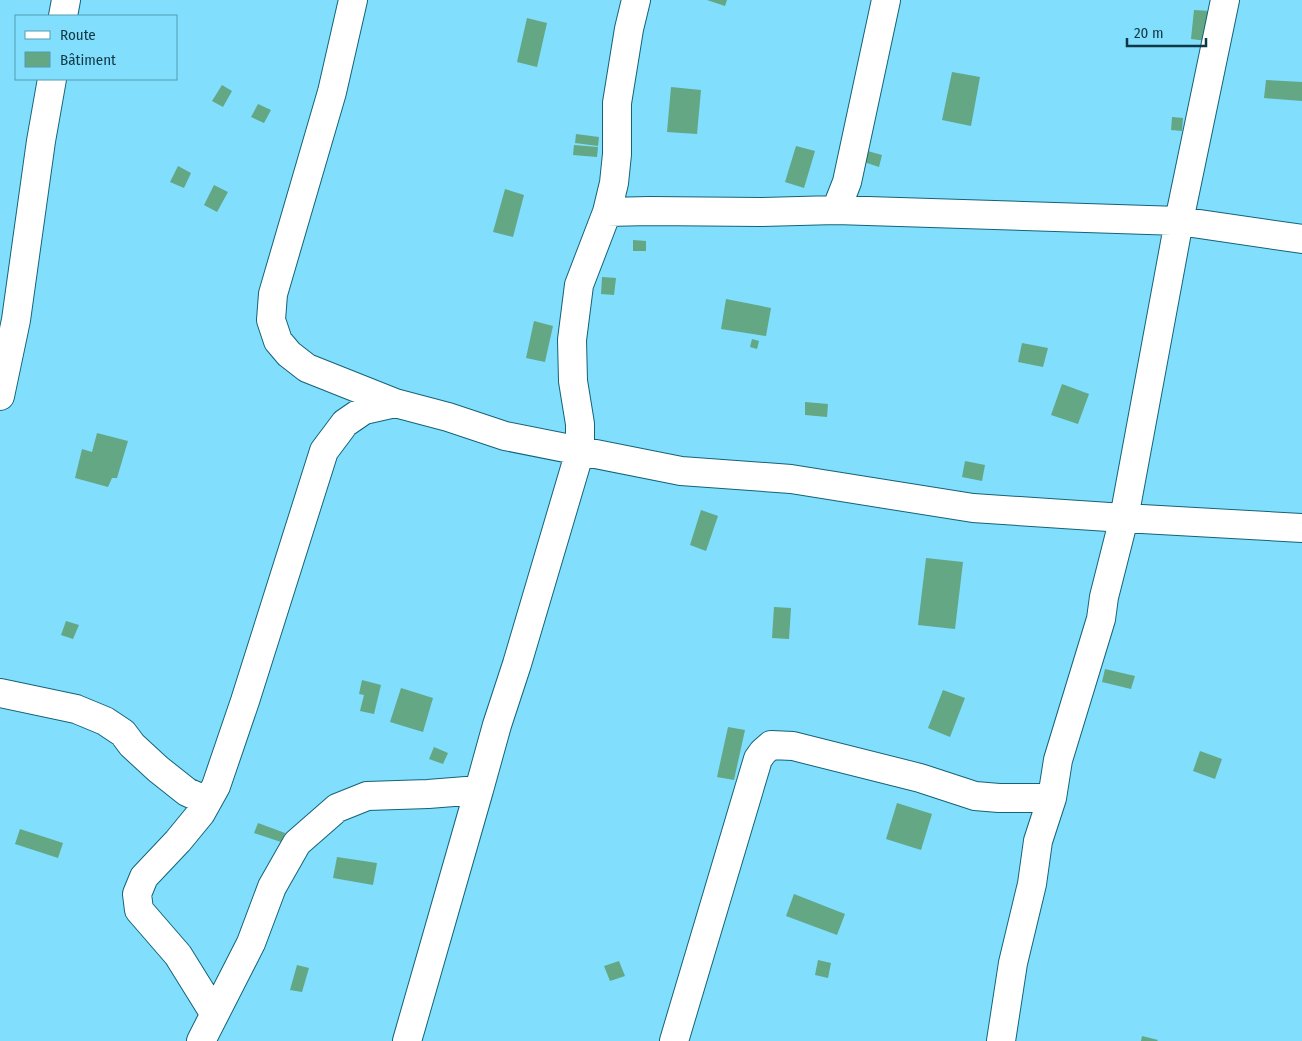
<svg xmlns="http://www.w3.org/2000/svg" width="1302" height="1041" font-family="'Fira Sans Condensed',sans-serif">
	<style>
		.building { fill: #63a784 }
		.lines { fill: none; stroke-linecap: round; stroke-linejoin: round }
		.minor-casing { stroke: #146377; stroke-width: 30 }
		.minor { stroke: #fff; stroke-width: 28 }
	</style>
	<rect width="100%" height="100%" fill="#81defc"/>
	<!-- building -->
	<path class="building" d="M707,0H727L725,6Z
		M1194,10L1210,11L1207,41L1191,39Z
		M527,18L547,23L537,67L517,62Z
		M952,72L980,77L971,126L942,120Z
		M1266,80L1302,82V101L1264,98Z
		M222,85L232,91L223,107L212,101Z
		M671,87L701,90L697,134L667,132Z
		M258,104L271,110L264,123L251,117Z
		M1172,117L1183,118L1182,131L1171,130Z
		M576,134L599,137L598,146L575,143Z
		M574,145L598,147L597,157L573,155Z
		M796,146L815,151L804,188L785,182Z
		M864,150L882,155L879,167L861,161Z
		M178,166L191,173L184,188L170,182Z
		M214,185L228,192L217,212L204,205Z
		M505,189L524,195L513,237L493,232Z
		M633,240L646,241V251H633Z
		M602,277L616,278L614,295L601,294Z
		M726,299L771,308L766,336L721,329Z
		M534,321L553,326L545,362L526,358Z
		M752,339L759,341L757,349L750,347Z
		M1022,343L1048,348L1043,367L1018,362Z
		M1062,384L1089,394L1078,424L1051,415Z
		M805,402L828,404L827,417L805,415Z
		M97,433L128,441L117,478H112L108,487L75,478L82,449L92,452Z
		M965,461L985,465L982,481L962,477Z
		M701,510L718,516L706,551L690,545Z
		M926,558L963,562L955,629L918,625Z
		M774,607L791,608L789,639L772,638Z
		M66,621L79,625L73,639L61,635Z
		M1105,669L1135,676L1131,689L1102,682Z
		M362,680L381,685L374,714L360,711L364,695L359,694Z
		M401,688L433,698L423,732L390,722Z
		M943,690L965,698L950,737L928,728Z
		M728,727L745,730L734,780L717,777Z
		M434,747L448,753L443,764L429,759Z
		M1200,751L1222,759L1215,779L1193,771Z
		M897,803L932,814L921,850L886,839Z
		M258,823L285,833L281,842L254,833Z
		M20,829L63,843L58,858L15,844Z
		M337,857L377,863L373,885L333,878Z
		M794,894L845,914L837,935L786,916Z
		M818,960L831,963L828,978L815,975Z
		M619,961L625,976L610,981L604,966Z
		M297,965L309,968L302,992L290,990Z
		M1142,1036L1158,1040L1157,1041H1141Z"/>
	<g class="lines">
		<defs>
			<path id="minor" d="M353,0L332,92L273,294L271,320L278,341L289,354L307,368L395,403
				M63,16L66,0
				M836,210L847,182L886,0
				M607,212L649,211L761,212L836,210L1179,221L1302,239
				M0,396L16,320L41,141L52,79
				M0,693L76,709L105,721L123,733L132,745L158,769L187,792L207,801
				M214,1013L178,955L139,910L137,894L144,877L178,841L201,813L216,786L245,701L324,451L345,423L364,410L395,403L448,417L505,436L681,471L791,479L973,508L1124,518L1302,528
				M201,1041L251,943L272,887L297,843L337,808L367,796L428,794L479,790L497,725L517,664L580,451V424L573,381L572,340L579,285L607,212L614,183L617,154V103L629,29L636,0
				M407,1041L479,790
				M674,1041L758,759L763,752L771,745L793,746L920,778L975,796L999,798H1052
				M1001,1041L1013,963L1032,884L1038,841L1052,798L1058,760L1101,619L1104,597L1124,518L1179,221L1225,0"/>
		</defs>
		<!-- minor casing -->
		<use href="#minor" class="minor-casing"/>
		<!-- minor -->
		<use href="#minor" class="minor"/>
	</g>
	<!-- legend -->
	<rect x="15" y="15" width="162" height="65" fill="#81defc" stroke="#539cb2"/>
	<rect x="25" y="31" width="25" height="8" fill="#ffffff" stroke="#539cb2"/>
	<text x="60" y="40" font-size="15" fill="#0f3844">Route</text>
	<rect x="25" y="52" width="25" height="15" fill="#63a784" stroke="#539cb2"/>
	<text x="60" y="65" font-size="15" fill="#0f3844">Bâtiment</text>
	<!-- scale -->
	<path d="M1127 38v8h79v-8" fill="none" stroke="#0f3844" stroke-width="2.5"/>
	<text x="1134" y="38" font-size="15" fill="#0f3844" stroke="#81defc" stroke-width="4" paint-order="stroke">20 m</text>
</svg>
